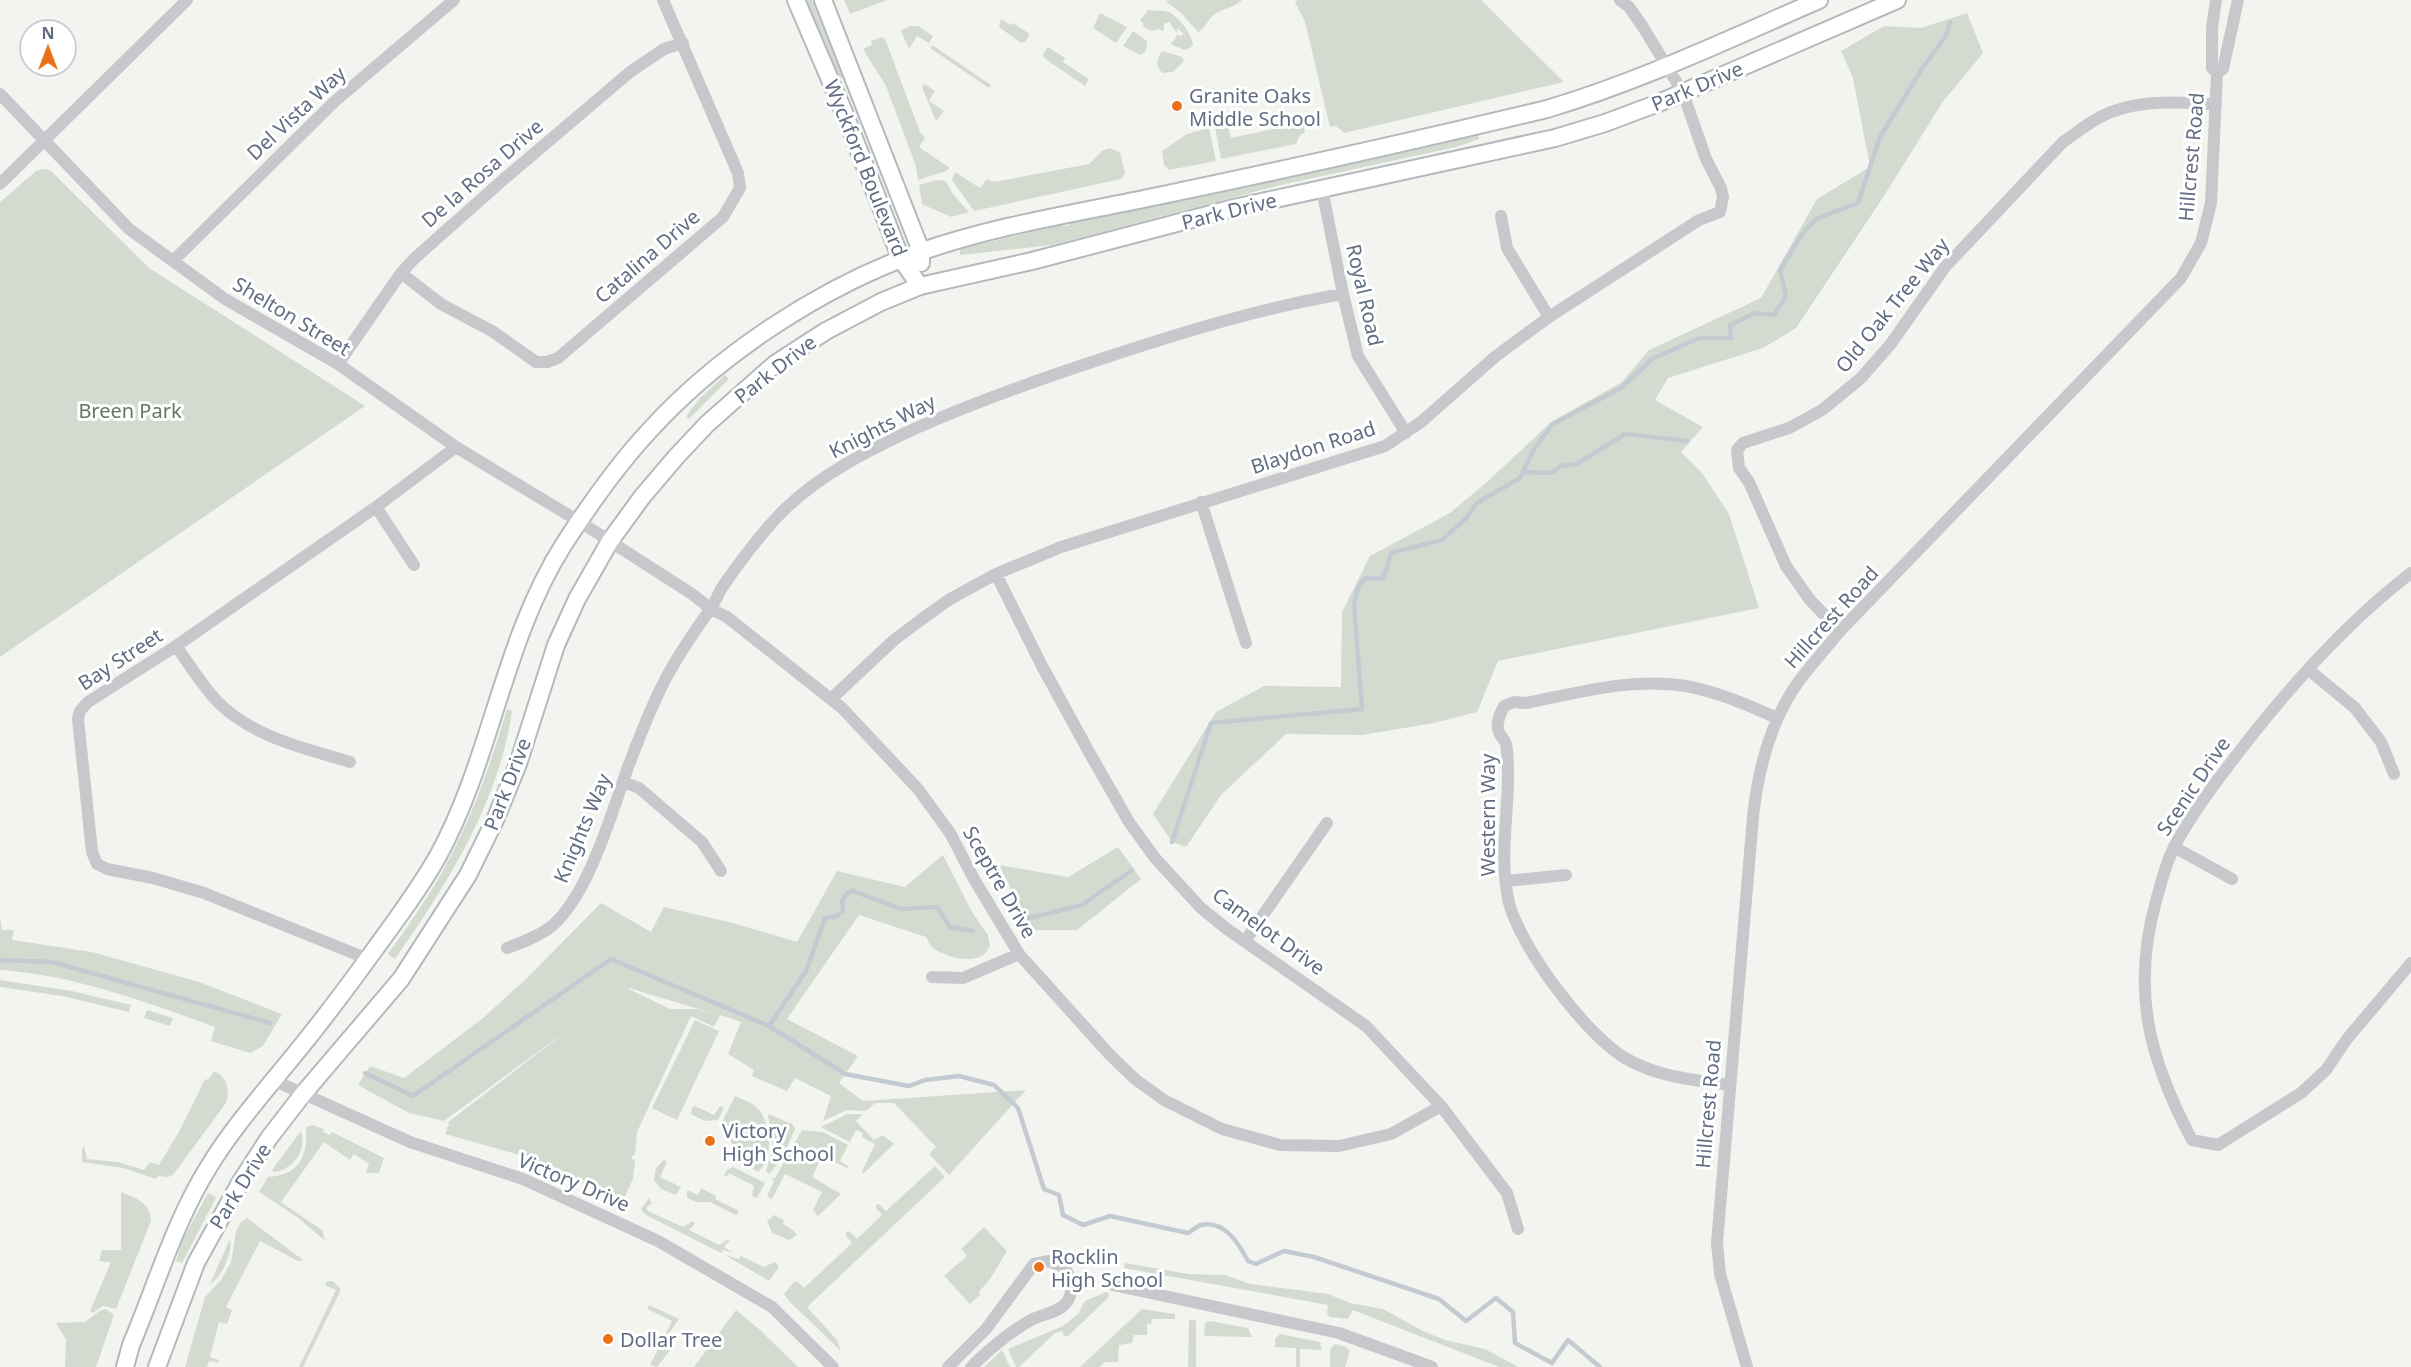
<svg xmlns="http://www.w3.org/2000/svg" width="2411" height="1367" font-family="'Noto Sans',sans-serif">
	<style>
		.green { fill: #d3dbd0; fill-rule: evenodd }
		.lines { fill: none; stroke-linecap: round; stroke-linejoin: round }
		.stream { stroke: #c3cad1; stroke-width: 4.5 }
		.secondary-casing { stroke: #b5b9be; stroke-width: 20 }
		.street { stroke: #c6c8cc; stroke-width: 12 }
		.secondary { stroke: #fff; stroke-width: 16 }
		.poi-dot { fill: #eb7118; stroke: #fff; stroke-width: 2 }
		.labels { text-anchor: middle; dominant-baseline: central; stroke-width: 6; stroke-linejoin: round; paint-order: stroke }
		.street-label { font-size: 20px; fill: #616d82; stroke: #fff }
		.poi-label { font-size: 20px; fill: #616d82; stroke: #fff; text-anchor: start }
		.park-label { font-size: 20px; fill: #617960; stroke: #fff }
	</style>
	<rect width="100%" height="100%" fill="#f3f4ef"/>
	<!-- green -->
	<path class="green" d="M803,0H812L843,77L839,79L828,60Z
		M844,0H887L850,14Z
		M1172,0H1242C1234,8 1224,8 1215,14C1207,19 1206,29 1198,32L1180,12L1165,1Z
		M1297,0H1481L1564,82L1344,133L1336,126L1330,127L1305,22L1295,2Z
		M1148,10C1154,11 1162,10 1169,12C1179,17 1192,34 1193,45L1190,48L1185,50L1170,44L1174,41L1177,35L1182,36L1183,33L1177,28V33L1169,22L1164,24V31L1158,29L1151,31L1142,26L1144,24L1140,21Z
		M1100,13L1127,27L1116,43L1093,28Z
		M1967,13L1983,53L1942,103L1884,196L1796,328L1763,348L1668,378L1655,400L1703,427L1681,452L1702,473L1729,514L1759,608L1498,661L1477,712L1434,723L1362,735L1286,734L1221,795L1186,847L1172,842L1153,814L1216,712L1264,686L1341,687L1342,612L1370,556L1450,513L1487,482L1551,422L1622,382L1649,350L1761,298L1817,199L1870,167L1853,78L1841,51L1884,26L1921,28Z
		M1001,19L1011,25L1013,23L1030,34L1025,42L1021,43L999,27Z
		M910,26H918L933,36L929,43L917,36L909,49L901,31Z
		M1133,31L1147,41L1146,51L1140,55L1123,46Z
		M882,37L885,39L920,132L925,138L919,147L950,168L946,171L918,180L916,166L886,86L863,49L872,45L871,41Z
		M932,45L991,85L989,88L930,48Z
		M1048,47L1065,58L1063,62L1089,79L1085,86L1044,58L1043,54Z
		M1162,51L1182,57L1184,61L1173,72L1163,73C1155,67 1156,59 1162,51Z
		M925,84L935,91L929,101L944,111L937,120L935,119L922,87Z
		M1297,112L1301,113L1305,133L1300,135L1296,144L1221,159L1215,127L1228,125L1231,138L1297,124L1295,114Z
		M1209,128L1216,161L1169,170L1164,165L1162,151L1187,134Z
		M1478,133L1479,139L1456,147L1281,185L1052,245L960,255V249L1061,225L1068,226L1072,222Z
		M1109,148L1120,152L1125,173L1121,179L974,211L952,180L955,172L980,188L987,179L994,182L1089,164L1102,151Z
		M43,169L50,170L149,268L365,406L0,657V202L36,171Z
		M937,180L946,181L952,193L969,212L951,217L922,204L919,185Z
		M725,375L729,379L689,419L686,416L700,398Z
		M507,709L512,711C499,802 447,885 395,959L388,954C407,927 426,901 442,872C471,821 490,766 507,709Z
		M1118,847L1141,879L1077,930H1027L1012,905L1010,887L999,865L1068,877Z
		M943,855L972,912L988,935L990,945C983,968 949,958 934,949C930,946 928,941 926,937L859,915L787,1019L858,1056L839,1083L863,1101L1026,1090L949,1175L929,1154L936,1147L894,1103H875L866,1111L847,1110L823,1121L831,1096L795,1078L787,1091L752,1076L754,1070L728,1054L741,1022L720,1015L714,1027L691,1016L637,1132L635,1155H633L631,1159L635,1160L633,1179L623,1200L615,1199L520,1155L445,1134L449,1124L447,1123L573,1026L444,1121L409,1113L358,1085L370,1066L404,1078L483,1018L526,979L601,903L651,932L664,907L733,923L797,942L837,871L905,887ZM629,989V988L718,1015L696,1009H670Z
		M0,917L2,930H14L12,940L92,952L199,982L282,1014L263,1046L250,1053L211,1041L215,1027C146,1002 74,975 0,970Z
		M0,980L72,991L131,1005L129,1012L62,996L0,987Z
		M147,1010L173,1018L170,1026L144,1018Z
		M695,1020L719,1031L677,1120L652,1108Z
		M214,1071C228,1077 230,1090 226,1103L173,1175L168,1177L158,1176L156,1179L123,1168L82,1162V1148L84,1146L87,1159L118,1162L144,1170L150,1162L159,1165L180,1130L205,1079L208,1080Z
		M735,1096C741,1099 751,1102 756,1107C772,1120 774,1159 758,1172L740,1161L744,1152L732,1148C732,1136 723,1132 722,1122Z
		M720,1106L724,1108L718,1120L705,1121L691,1114L692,1108L695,1106L714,1115Z
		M768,1114L792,1124L795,1129L783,1157L769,1174L766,1171L773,1147Z
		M847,1114H863L856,1121L874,1140L883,1135L894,1144L864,1173L862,1172L875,1144L862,1137L863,1133L856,1130L850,1142L821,1127Z
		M312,1125L324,1129L323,1132L330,1135L332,1132L384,1158L379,1173H366L369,1164L354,1154L350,1160L324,1142L281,1202L323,1231L324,1238L328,1240L323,1239L297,1217L259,1192L268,1177C300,1175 308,1155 306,1127Z
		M802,1130L823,1132L848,1145L840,1161L848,1166L847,1168L822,1156L812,1177L841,1194L818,1216L813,1210L822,1192L785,1174L772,1199L767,1196L774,1181L771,1179L775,1178Z
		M301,1131C307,1150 294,1169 274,1172L272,1170Z
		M664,1160L667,1162L660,1177L681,1187L676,1195L661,1189L654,1180L656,1168Z
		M935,1166L945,1177L807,1307L837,1340L841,1351L789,1301L784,1294L794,1282H798L804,1288L852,1243L846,1236V1232L849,1231L857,1239L882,1215L876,1208V1205L879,1204L886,1211Z
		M733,1167L765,1183L757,1198L752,1196L754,1186L729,1173L727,1177L724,1175L727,1170Z
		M701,1188L716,1196L715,1199L737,1210L739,1213L736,1215L710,1202H696L687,1198V1190L698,1195Z
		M121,1192C136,1198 150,1202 151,1221L116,1309L103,1306L93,1313L90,1311L111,1262L99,1261L102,1250H121Z
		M208,1193L216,1197L215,1200L182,1263L176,1261L183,1239Z
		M649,1198L652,1203L646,1208L648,1211L683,1227L693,1221L695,1224L689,1230L719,1245L728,1239L730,1240L724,1247L733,1253L723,1250L721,1253L646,1215L641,1209Z
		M774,1215L784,1220L783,1224L793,1230L797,1235L789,1240L772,1233L767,1221Z
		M247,1218L303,1260L298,1261L260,1241L226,1307L232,1310L227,1324L219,1322L210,1357L219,1360V1363L209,1361L207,1367H185L205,1297L221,1280L231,1262L236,1232L241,1222Z
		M984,1227L1007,1251L990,1279L979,1292L980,1295L970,1304L944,1276L967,1256L961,1249Z
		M230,1239C233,1252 222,1278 210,1284Z
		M725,1255L739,1259L741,1256L764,1267L775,1262L779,1267L769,1281Z
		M1125,1263L1189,1274L1225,1275L1250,1284L1328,1294L1350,1303L1383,1309L1423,1331L1445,1340L1485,1349L1518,1367H1499L1353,1310L1348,1319L1330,1317L1327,1314L1328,1305L1124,1268Z
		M327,1281H333L340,1288V1292L303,1367H299L336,1290L325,1285Z
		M1106,1292L1109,1293V1297L1068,1336H1064L1062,1331L1055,1333L1019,1367H1016L1008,1349L1063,1326L1078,1314L1085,1301Z
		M649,1305L679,1319L662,1343L671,1349L657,1367L650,1365L672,1321L647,1309Z
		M106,1309L114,1315L96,1367H65L66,1340L56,1323L85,1322L101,1310Z
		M1142,1309L1175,1314V1319H1152L1151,1324H1147V1335H1134L1132,1343L1119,1345L1118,1362H1105L1099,1367H1080Z
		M736,1310L759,1329L798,1367H694Z
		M1192,1319L1196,1321V1367H1188L1189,1321Z
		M1210,1321L1248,1328L1252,1337L1204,1336L1205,1323Z
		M1280,1334L1320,1342L1322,1350L1300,1349V1367H1296V1348L1275,1347V1339Z
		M1335,1344L1346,1347L1350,1351L1345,1367H1330V1349Z
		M1002,1350L1010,1367H984Z"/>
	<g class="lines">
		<!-- stream -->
		<path class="stream" d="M1523,472L1551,473L1561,466L1577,464L1625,434L1687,441
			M1172,842L1211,723L1362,709L1354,604L1358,587L1366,578L1382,579L1387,568L1391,553L1442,540L1466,518L1477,503L1520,478L1534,449L1553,424L1621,388L1652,359L1699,338H1731L1730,325L1755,313L1774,315L1786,296L1780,270C1791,254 1801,231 1817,219C1822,215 1850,207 1858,203L1880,137L1923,67L1946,36L1950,22
			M1021,920L1082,905L1132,870
			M0,960L52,962L270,1023
			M769,1026L806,971L825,918L837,916L843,911L842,901L847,893L853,891L901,909L937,907L950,927L973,931
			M365,1073L413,1096L611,959L769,1026L845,1074L909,1086L925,1080L959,1076L994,1085L1018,1108L1044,1189L1059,1195L1063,1215L1083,1225L1110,1216L1188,1233C1192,1231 1197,1226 1201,1225C1225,1220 1239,1244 1248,1261L1256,1264L1284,1251L1314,1257L1439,1299L1466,1321L1496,1298L1513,1312L1515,1343L1552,1363L1568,1340L1600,1367"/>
		<defs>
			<path id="secondary" d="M796,0L843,110L901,259L920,286
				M823,0L921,251V263
				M125,1367L131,1345C156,1286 174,1223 208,1168C233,1127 265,1091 295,1054C323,1020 349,985 375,949C397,919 420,888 438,856C492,757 503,640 564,544C590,504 617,465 650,430C719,354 823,286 920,252C997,225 1078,213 1158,196C1288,169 1418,140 1547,109C1641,81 1729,39 1819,0
				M157,1367L196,1263L240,1183L269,1138L303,1094L401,979L468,875L495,820L518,764L556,645L577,599L610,541L642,497L676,457L707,424L775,364L826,331L881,302L920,286L1032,261L1234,208L1555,138L1605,123L1661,102L1897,0"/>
		</defs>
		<!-- secondary casing -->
		<use href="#secondary" class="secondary-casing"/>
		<!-- street -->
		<path class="street" d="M2216,0L2212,28V68L2217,73
			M0,94L129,229L225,299L338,364L456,447L580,522L692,594L711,609L727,617L842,708L918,789L950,833L974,879L1019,954L1110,1055L1135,1079L1164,1100L1222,1129L1280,1145L1339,1146L1391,1134L1441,1106
			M0,184L187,0
			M1322,189L1343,294L1358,356L1406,433
			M1501,216L1507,248L1549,317
			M173,261L334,102L454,0
			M401,273L441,304L492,331L536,362H547L558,358L723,217L740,188L738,173L663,0
			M338,364L401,273L415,258L504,179L630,72L664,49L683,43
			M1201,502L1246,643
			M376,507L414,565
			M2411,573C2351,619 2300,675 2253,734C2225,770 2197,805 2175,845C2166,862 2161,883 2156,901C2131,991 2149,1059 2192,1140L2218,1145L2301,1093L2326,1070L2347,1039L2411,963
			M996,574L1042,666L1089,752L1129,822L1155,858L1201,908L1227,929L1366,1026L1441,1106L1507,1193L1518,1229
			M1840,631L1810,600L1786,566L1749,482L1739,468L1737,450L1743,443L1789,428L1822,410L1860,379L1890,345L1945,267L2063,142C2079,131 2096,117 2114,111C2147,99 2182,103 2216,104
			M176,646C190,665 204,689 221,705C256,738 305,748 350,762
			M2309,670L2355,708L2381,742L2394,774
			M831,699L894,640L922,619L950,599L996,574L1061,547L1385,446L1421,422L1496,356L1549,317L1699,220L1720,212L1723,197L1721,188L1706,159L1683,93L1643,27L1629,7L1620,0
			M623,782L639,788L702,842L721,871
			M2174,847L2232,879
			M1506,881L1566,875
			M1245,941L1327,823
			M507,948C521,943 535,938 548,929C587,901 612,812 628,767C638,741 648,714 661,688C674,661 691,636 709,611C715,603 718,594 723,586C741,560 761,533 784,510C821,474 867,451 914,429C975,402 1037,380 1101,359C1180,333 1260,308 1343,294
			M368,959L204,893L153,878L107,869L97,864L92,852L78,719L80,711L88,702L176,646L376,507L456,447
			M932,977L963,978L1019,954
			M273,1080L410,1142L523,1179L658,1241L772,1307L833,1367
			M1730,1085C1694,1080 1657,1077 1625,1058C1585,1034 1521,948 1509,903C1499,859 1508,819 1508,775C1508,766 1508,753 1506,744C1505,739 1500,737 1499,732C1495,724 1500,714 1504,706L1514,702L1526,703C1578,693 1633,677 1686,686C1718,692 1748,705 1777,718
			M1113,1285L1339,1333L1432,1367
			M948,1367L986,1329L1034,1264L1049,1261L1065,1268C1071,1279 1075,1292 1066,1303C1059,1312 1044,1314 1033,1319C1009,1332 991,1348 971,1367
			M1747,1367L1720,1274L1717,1243L1753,817C1758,769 1770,721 1799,681C1812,664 1827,647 1840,631L2181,278L2201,243L2211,203L2217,73L2223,69L2238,0"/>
		<!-- secondary -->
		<use href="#secondary" class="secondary"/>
	</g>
	<!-- markers -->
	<g class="poi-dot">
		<circle cx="1177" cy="106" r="6"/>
		<circle cx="710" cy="1141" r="6"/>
		<circle cx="1039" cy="1267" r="6"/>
		<circle cx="608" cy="1339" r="6"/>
	</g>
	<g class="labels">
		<!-- street labels -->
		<g class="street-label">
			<text transform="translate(1697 86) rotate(-23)">Park Drive</text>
			<text transform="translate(296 113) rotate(-43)">Del Vista Way</text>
			<text transform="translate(2191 157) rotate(-85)">Hillcrest Road</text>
			<text transform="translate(866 168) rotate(68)">Wyckford Boulevard</text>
			<text transform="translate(482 173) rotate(-41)">De la Rosa Drive</text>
			<text transform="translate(1229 211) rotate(-14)">Park Drive</text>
			<text transform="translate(647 256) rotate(-41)">Catalina Drive</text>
			<text transform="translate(1365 295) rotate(77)">Royal Road</text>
			<text transform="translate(1892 305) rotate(-51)">Old Oak Tree Way</text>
			<text transform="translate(292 316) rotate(31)">Shelton Street</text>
			<text transform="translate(775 369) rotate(-38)">Park Drive</text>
			<text transform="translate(882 426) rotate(-27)">Knights Way</text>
			<text transform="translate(1313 447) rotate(-18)">Blaydon Road</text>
			<text transform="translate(1831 617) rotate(-48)">Hillcrest Road</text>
			<text transform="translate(120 659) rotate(-33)">Bay Street</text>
			<text transform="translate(507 784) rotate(-69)">Park Drive</text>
			<text transform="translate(2193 786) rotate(-56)">Scenic Drive</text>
			<text transform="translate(1487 815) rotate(-90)">Western Way</text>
			<text transform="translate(582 828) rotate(-67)">Knights Way</text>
			<text transform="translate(1000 882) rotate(60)">Sceptre Drive</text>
			<text transform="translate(1269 931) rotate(36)">Camelot Drive</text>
			<text transform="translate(1708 1104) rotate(-85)">Hillcrest Road</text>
			<text transform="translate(574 1182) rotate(23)">Victory Drive</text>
			<text transform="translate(240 1186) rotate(-58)">Park Drive</text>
		</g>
		<!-- poi labels -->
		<g class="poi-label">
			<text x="1189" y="95">Granite Oaks<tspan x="1189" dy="23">Middle School</tspan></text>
			<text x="722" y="1130">Victory<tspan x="722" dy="23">High School</tspan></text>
			<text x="1051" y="1256">Rocklin<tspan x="1051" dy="23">High School</tspan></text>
			<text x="620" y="1339">Dollar Tree</text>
		</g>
		<!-- park labels -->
		<g class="park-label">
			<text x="130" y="410">Breen Park</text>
		</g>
	</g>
	<!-- north arrow -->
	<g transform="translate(48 48)"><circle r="28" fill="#ffffff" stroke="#c0c5cd" stroke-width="1.5"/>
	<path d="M0-4.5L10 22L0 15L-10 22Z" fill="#eb7118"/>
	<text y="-9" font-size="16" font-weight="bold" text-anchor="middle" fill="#616d82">N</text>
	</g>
</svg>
